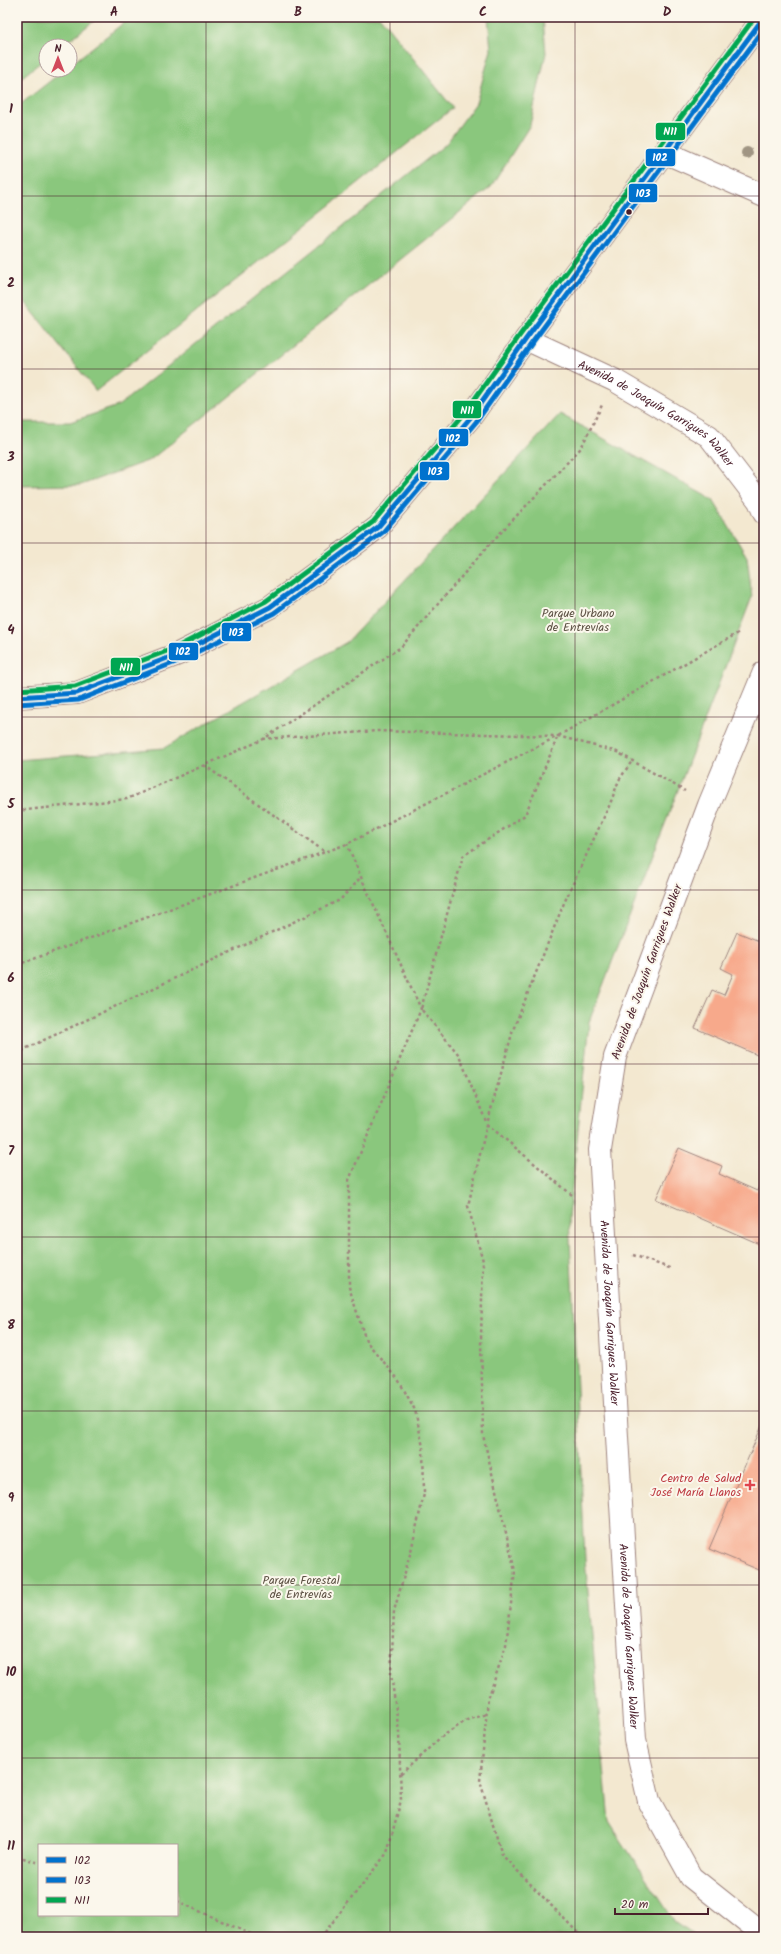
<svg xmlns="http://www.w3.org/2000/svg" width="781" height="1954" font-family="Kalam,sans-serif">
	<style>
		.green { fill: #8ac77d; stroke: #6a7354; fill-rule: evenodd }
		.building { fill: #f7a98b }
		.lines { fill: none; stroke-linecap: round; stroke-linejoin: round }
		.minor-casing { stroke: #9e847e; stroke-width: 24 }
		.tertiary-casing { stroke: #9e847e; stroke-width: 24 }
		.path { stroke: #9e847e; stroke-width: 2.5; stroke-dasharray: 3 3; stroke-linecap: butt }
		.minor { stroke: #fff; stroke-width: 22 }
		.tertiary { stroke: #fff; stroke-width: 22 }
		.bus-1-casing { stroke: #fbf7ec; stroke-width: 8 }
		.bus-2-casing { stroke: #fbf7ec; stroke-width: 8 }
		.bus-3-casing { stroke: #fbf7ec; stroke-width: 8 }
		.bus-1 { stroke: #0072ce; stroke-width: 5 }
		.bus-2 { stroke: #0072ce; stroke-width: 5 }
		.bus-3 { stroke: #00a651; stroke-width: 5 }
		.tree { fill: #a09583 }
		.grid { fill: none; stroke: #4a1f2b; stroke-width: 1; stroke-opacity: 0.55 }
		.bus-dot { fill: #4a1f2b; stroke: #fbf7ec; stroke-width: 1.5 }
		.health-dot { fill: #e0444e; stroke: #fbf7ec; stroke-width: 1.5 }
		.labels { text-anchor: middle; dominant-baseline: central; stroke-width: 4; stroke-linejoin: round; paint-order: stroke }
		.street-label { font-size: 12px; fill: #4a1f2b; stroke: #fbf7ec }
		.park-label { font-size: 12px; fill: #5d5144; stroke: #fbf7ec }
		.health-label { font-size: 12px; fill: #be3a42; stroke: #fbf7ec; text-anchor: end }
		.line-badge { stroke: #fbf7ec; stroke-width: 1.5 }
		.badge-label { font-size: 11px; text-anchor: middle; font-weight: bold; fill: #fff }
		.neatline { fill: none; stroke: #4a1f2b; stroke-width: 1.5 }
		.grid-label { font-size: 13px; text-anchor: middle; font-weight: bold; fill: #4a1f2b }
	</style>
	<rect width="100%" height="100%" fill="#fbf7ec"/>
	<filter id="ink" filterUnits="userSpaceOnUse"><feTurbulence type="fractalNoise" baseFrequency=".025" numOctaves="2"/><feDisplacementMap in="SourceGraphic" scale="8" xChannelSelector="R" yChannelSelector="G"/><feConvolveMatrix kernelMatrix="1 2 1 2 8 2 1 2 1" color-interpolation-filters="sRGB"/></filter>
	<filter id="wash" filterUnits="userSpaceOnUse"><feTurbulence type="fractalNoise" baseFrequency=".012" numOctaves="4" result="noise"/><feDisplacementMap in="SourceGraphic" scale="16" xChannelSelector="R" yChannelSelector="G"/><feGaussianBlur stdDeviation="0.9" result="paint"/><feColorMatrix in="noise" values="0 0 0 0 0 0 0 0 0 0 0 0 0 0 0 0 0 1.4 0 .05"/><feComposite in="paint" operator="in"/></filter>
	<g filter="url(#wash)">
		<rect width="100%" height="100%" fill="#f3e8d0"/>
		<!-- green -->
		<path class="green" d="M17,17H99L62,46H46V58L17,81Z
			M131,17H380L453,108L96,391L17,292V107L64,70H70V65Z
			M488,17H543L546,53L530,125L491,187L150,460L81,485L17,486V422H70L118,406L446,144L476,103L491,50Z
			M560,414L713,500L747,557L752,597L589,1022L569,1218L585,1559L609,1822L675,1922L696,1937H17V760L164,748L347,642ZM39,1845H177V1915H39Z"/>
		<g id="blocks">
			<!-- building -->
			<path class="building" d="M737,932L764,943V1058L695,1028L712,990L724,995L733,974L721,968Z
				M679,1148L722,1166L719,1174L757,1191L764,1176V1246L656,1199Z
				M764,1421V1572L709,1549Z"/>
		</g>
	</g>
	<g filter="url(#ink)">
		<use href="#blocks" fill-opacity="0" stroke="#9e847e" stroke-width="1"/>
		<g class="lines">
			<defs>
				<path id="minor" d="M664,152L764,196
					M17,697L77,693L178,654L270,607L378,527L470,418L526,339L764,17"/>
				<g id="tertiary">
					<path id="s1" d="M526,339L614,380L709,436L759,501L764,513"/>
					<path id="s2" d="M764,672L709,805L615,1057L600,1150L635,1740L649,1801L691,1877L764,1935"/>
				</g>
			</defs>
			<!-- minor casing -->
			<use href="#minor" class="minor-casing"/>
			<!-- tertiary casing -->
			<use href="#tertiary" class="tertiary-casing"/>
			<!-- path -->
			<path class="path" d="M263,739L377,731L558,736
				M204,765L325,852
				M17,811L127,799L262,740L401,647L487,547L581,448L602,405
				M17,965L347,844L558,736L617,752L685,791
				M17,1055L25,1049L340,900L361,877
				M572,1195L487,1124L513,1030L564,903L610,804L619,780L632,761
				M633,1255L672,1269
				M401,1774L440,1738L467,1720L487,1714
				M17,1856L39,1863
				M177,1901L257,1937
				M321,1937L387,1853L401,1800L399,1732L391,1674L394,1611L411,1551L424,1494L423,1447L415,1410L398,1379L366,1341L349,1287V1180L421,1009L361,877L347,844
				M582,1937L502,1855L480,1781L488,1699L506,1645L515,1571L483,1435L481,1339L483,1261L468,1206L487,1124L459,1055L421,1009L463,856L525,815L558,736L738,633"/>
			<!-- minor -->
			<use href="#minor" class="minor"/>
			<!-- tertiary -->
			<use href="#tertiary" class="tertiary"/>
			<defs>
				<path id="bus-1" d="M17,697L77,693L178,654L270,607L378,527L470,418L526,339L764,17"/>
				<path id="bus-2" d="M17,704L79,700L181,660L274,613L383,532L476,422L532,343L764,29"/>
				<path id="bus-3" d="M17,690L75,686L175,648L266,601L373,522L464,414L520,335L755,17"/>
			</defs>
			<!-- bus-1 casing -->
			<use href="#bus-1" class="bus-1-casing"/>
			<!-- bus-2 casing -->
			<use href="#bus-2" class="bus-2-casing"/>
			<!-- bus-3 casing -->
			<use href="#bus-3" class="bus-3-casing"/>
			<!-- bus-1 -->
			<use href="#bus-1" class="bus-1"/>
			<!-- bus-2 -->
			<use href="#bus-2" class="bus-2"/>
			<!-- bus-3 -->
			<use href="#bus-3" class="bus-3"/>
		</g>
		<!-- trees -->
		<circle class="tree" cx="747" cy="153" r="6"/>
	</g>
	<!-- grid -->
	<path class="grid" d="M206,17V1937M390,17V1937M575,17V1937M17,196H764M17,369H764M17,543H764M17,717H764M17,890H764M17,1064H764M17,1237H764M17,1411H764M17,1585H764M17,1758H764"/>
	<!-- markers -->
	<circle class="bus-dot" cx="629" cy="212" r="3.5"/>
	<path class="health-dot" d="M748 1479h4v4h4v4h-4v4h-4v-4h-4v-4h4z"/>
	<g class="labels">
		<!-- street labels -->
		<g class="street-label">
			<text stroke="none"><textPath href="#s1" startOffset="151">Avenida de Joaquín Garrigues Walker</textPath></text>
			<text transform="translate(647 972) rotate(-70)">Avenida de Joaquín Garrigues Walker</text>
			<text stroke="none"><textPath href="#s2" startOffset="670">Avenida de Joaquín Garrigues Walker</textPath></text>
			<text stroke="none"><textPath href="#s2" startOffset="994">Avenida de Joaquín Garrigues Walker</textPath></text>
		</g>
		<!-- park labels -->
		<g class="park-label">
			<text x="578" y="613">Parque Urbano<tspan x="578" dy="14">de Entrevías</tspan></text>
			<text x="301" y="1580">Parque Forestal<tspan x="301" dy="14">de Entrevías</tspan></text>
		</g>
		<!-- health labels -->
		<g class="health-label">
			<text x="741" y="1478">Centro de Salud<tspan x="741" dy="14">José María Llanos</tspan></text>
		</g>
	</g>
	<g class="line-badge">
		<rect x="655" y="122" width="31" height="19" rx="4" fill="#00a651"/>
		<rect x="645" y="148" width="31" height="19" rx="4" fill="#0072ce"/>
		<rect x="628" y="183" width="30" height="20" rx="4" fill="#0072ce"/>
		<rect x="452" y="400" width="30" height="19" rx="4" fill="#00a651"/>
		<rect x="438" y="428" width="31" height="19" rx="4" fill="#0072ce"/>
		<rect x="419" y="461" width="31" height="20" rx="4" fill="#0072ce"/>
		<rect x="221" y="622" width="31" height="20" rx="4" fill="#0072ce"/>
		<rect x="168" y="642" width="31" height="19" rx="4" fill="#0072ce"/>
		<rect x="110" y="657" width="31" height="19" rx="4" fill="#00a651"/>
	</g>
	<g class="badge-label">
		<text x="670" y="135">N11</text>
		<text x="660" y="161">102</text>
		<text x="643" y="197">103</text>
		<text x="467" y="414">N11</text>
		<text x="453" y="442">102</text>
		<text x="435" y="475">103</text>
		<text x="236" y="636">103</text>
		<text x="183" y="655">102</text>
		<text x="126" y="671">N11</text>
	</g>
	<!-- margin -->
	<rect width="781" height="1954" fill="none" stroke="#fbf7ec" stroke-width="44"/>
	<!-- legend -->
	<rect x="38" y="1844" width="140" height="72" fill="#fbf7ec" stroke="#b4a19f"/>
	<rect x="46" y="1857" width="20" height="6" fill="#0072ce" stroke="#b4a19f"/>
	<text x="74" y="1864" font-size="12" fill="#4a1f2b">102</text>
	<rect x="46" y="1877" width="20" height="6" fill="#0072ce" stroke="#b4a19f"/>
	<text x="74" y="1884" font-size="12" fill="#4a1f2b">103</text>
	<rect x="46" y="1897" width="20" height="6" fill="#00a651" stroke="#b4a19f"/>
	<text x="74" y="1904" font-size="12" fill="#4a1f2b">N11</text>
	<!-- north arrow -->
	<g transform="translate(58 58)"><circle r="19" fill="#fbf7ec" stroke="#b4a19f"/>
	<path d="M0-3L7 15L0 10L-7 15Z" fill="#d1495b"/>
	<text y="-6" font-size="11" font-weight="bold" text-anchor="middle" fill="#4a1f2b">N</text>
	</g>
	<!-- scale -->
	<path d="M615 1908v6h93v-6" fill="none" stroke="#4a1f2b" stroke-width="2"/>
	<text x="621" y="1908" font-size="12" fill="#4a1f2b" stroke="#fbf7ec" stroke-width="3" paint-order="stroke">20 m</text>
	<rect x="22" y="22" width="737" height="1910" class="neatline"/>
	<g class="grid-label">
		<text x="114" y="16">A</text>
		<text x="298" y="16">B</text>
		<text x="483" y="16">C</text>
		<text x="667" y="16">D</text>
		<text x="11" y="113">1</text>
		<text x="11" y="287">2</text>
		<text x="11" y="461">3</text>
		<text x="11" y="634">4</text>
		<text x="11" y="808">5</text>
		<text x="11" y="982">6</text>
		<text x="11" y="1155">7</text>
		<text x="11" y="1329">8</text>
		<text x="11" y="1502">9</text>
		<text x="11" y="1676">10</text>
		<text x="11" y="1850">11</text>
	</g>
</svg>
